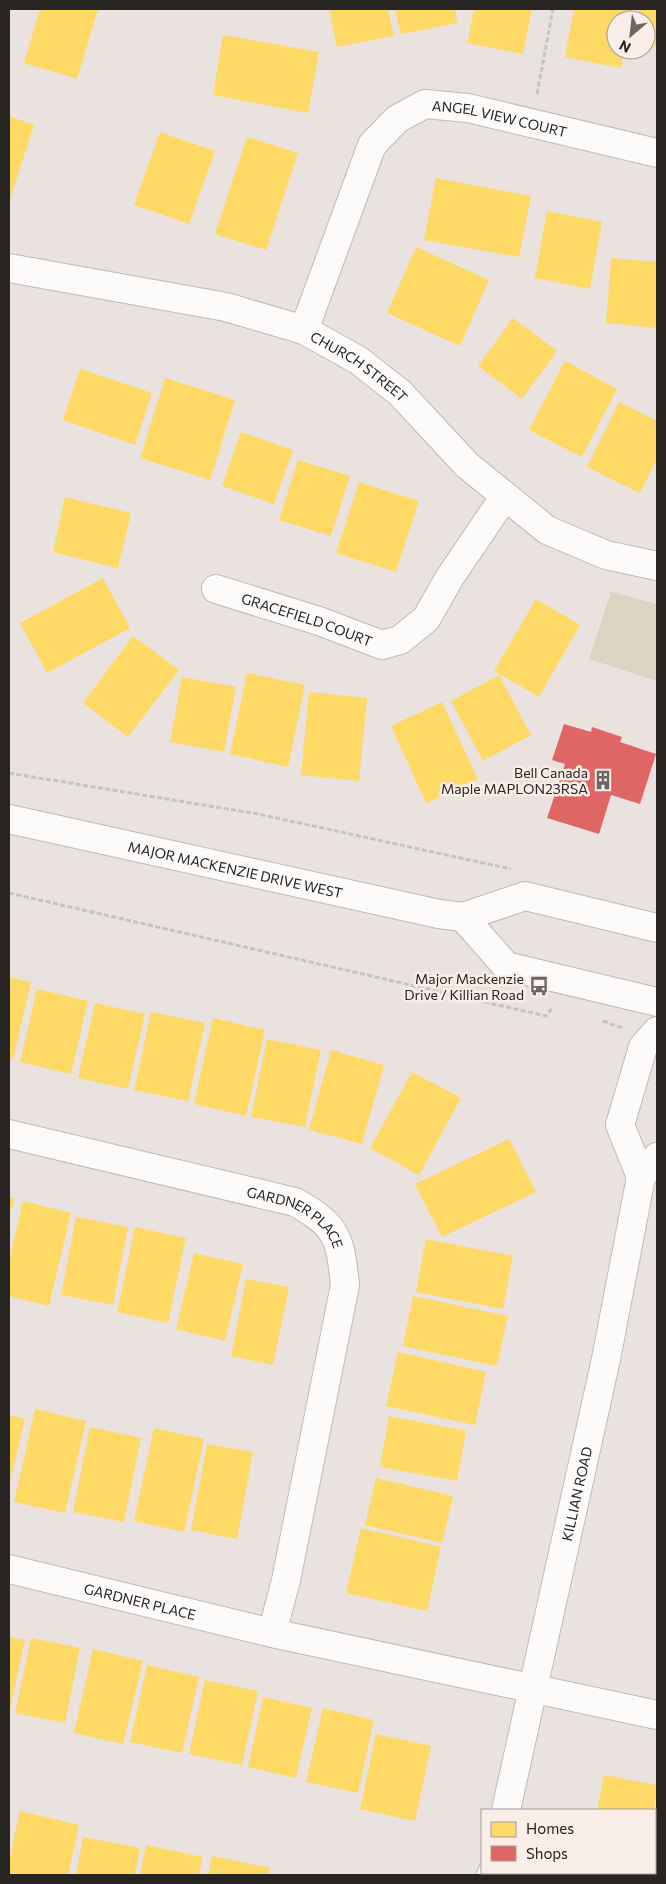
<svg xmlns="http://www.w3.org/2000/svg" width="666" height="1884" font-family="Commissioner,sans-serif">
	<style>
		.green { fill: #dcd3c1 }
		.homes { fill: #ffd966 }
		.shops { fill: #e06666 }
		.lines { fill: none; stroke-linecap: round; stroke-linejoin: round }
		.minor-casing { stroke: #bfbab7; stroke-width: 30 }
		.major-casing { stroke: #bfbab7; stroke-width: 30 }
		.path { stroke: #c5c3c3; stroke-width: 3; stroke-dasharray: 5 2.5; stroke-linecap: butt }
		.minor { stroke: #fcfbfa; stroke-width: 28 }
		.major { stroke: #fcfbfa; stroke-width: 28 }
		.labels { text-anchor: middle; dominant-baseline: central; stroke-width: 5; stroke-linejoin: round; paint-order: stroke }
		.street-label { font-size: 14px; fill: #282422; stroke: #faeee8 }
		.poi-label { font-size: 14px; fill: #282422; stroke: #faeee8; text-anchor: end }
	</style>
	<rect width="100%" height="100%" fill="#e9e2df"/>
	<!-- green -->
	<path class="green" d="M611,592L657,604V681L589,659Z"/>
	<!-- homes -->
	<path class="homes" d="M40,9H98L77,79L24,63Z
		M329,9H388L394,36L337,47Z
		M395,9H455L457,23L401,34Z
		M474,9H532L523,54L467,43Z
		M574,9H632L630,20H616V50H624L621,68L565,57Z
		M639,9H657V46L646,44V20H637Z
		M223,35L319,52L308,113L213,95Z
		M9,116L34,125L9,202Z
		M160,132L215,151L189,224L134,205Z
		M247,137L298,153L266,250L215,234Z
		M436,178L531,196L519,257L424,240Z
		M547,211L602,222L590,289L535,278Z
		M416,247L489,280L460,346L387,313Z
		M611,258L657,262V328L606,323Z
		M513,318L557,351L522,399L478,366Z
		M565,361L617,389L582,457L529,430Z
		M80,369L152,393L135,445L63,420Z
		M165,378L235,400L210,480L140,458Z
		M619,402L657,421V459L640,493L587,467Z
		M241,432L293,450L274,504L222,486Z
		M298,460L350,476L331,536L279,520Z
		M359,482L419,501L396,572L336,553Z
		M65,497L131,513L118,568L53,552Z
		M103,578L130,628L47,673L20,623Z
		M536,599L580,625L539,697L494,671Z
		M133,636L179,670L128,737L83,703Z
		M247,673L305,685L288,767L230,754Z
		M499,675L531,735L483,761L451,701Z
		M182,677L236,687L224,752L170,742Z
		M309,692L367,698L359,781L301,775Z
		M442,702L478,779L426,803L391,726Z
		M9,977L31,982L13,1060L9,1059Z
		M37,989L88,1001L71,1074L20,1062Z
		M95,1003L145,1014L128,1089L78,1078Z
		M151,1012L205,1023L188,1101L134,1090Z
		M213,1018L265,1030L246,1116L194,1104Z
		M267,1039L321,1050L305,1127L251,1117Z
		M331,1050L384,1065L362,1144L309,1130Z
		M412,1072L461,1098L419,1175L370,1148Z
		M509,1139L536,1192L442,1237L415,1184Z
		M9,1197L14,1199L9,1218Z
		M23,1201L71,1213L49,1306L9,1296V1262Z
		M76,1217L128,1227L113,1305L61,1295Z
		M135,1227L186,1238L168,1323L117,1312Z
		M426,1239L513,1256L503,1309L416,1292Z
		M194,1253L243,1264L225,1341L176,1329Z
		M246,1279L289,1287L273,1365L231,1356Z
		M413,1296L508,1316L497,1366L403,1346Z
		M398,1352L486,1372L475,1425L386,1406Z
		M35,1409L86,1421L65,1513L14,1502Z
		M9,1415L25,1419L9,1486Z
		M389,1416L466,1431L457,1481L380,1467Z
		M90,1427L141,1438L124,1522L73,1512Z
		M154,1428L204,1439L184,1532L134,1521Z
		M207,1444L253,1452L237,1539L191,1530Z
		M376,1478L453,1496L442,1543L365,1525Z
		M361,1528L441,1547L427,1611L346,1593Z
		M9,1637L25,1640L10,1709H9Z
		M31,1638L80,1648L65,1723L15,1713Z
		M93,1649L143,1661L123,1744L74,1733Z
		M147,1665L199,1677L182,1753L130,1742Z
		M205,1680L258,1691L242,1765L189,1754Z
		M263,1697L312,1708L296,1778L248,1767Z
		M323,1708L374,1720L358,1793L306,1782Z
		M376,1734L431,1746L415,1821L360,1809Z
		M604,1775L657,1785L654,1810H597Z
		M20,1811L79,1825L68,1875H9V1860Z
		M656,1835H657V1866H655Z
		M83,1837L140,1848L135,1875H76Z
		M146,1845L203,1857L199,1875H140Z
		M212,1856L270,1868L268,1875H208Z"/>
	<!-- shops -->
	<path class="shops" d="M564,724L591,732L592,727L622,737L620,742L656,754L640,804L611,795L599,834L547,818L565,764L552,760Z"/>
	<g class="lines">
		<defs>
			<g id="minor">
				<path id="s1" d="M9,268L226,307L304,330L358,360L400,393L467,465L547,530L606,555L657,566"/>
				<path id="s2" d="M304,330L372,145L397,119L425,104L468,108L657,153"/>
				<path id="s3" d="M216,589L319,621L382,645L400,640L426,619L450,577L505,496"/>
				<path id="s4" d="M9,1134L295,1202C338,1226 340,1238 345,1285L286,1580L272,1633"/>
				<path d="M641,1177L620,1125L643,1047L657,1031"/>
				<path id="s5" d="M9,1569L272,1633L657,1715"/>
				<path id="s6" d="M506,1810L606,1359L641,1177L657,1157"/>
				<path d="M491,1875L492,1873"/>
			</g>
			<g id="major">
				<path id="s7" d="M9,819L439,914L463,917L525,896L657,928"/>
				<path d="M463,917L506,966L657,1002"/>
			</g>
		</defs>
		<!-- minor casing -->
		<use href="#minor" class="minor-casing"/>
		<!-- major casing -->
		<use href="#major" class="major-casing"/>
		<!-- path -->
		<path class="path" d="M537,94L553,9
			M9,773L258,814L511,869
			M9,893L546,1016L553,1007
			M603,1021L623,1028"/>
		<!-- minor -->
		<use href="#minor" class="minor"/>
		<!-- major -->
		<use href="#major" class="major"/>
	</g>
	<!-- icons -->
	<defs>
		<symbol id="building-bare" viewBox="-9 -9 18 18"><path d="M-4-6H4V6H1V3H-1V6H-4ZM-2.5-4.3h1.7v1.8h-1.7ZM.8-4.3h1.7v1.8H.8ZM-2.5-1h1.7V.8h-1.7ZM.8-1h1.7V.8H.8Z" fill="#6c6664" stroke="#faeee8" stroke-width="2.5" paint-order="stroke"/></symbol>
		<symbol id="bus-bare" viewBox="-9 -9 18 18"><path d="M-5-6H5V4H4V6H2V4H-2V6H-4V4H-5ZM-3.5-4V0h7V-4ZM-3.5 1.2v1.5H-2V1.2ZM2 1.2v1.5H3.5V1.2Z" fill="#6c6664" stroke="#faeee8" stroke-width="2.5" paint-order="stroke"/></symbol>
	</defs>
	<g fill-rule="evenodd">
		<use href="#building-bare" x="589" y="766" width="28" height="28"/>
		<use href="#bus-bare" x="525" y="972" width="28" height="28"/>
	</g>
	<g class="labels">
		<!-- street labels -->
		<g class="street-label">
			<text stroke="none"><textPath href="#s2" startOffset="341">ANGEL VIEW COURT</textPath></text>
			<text stroke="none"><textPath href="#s1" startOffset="368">CHURCH STREET</textPath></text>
			<text stroke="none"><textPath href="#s3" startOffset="96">GRACEFIELD COURT</textPath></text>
			<text stroke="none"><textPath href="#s7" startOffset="232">MAJOR MACKENZIE DRIVE WEST</textPath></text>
			<text stroke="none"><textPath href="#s4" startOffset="302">GARDNER PLACE</textPath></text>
			<text stroke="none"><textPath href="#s6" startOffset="324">KILLIAN ROAD</textPath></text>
			<text stroke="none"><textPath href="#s5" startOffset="135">GARDNER PLACE</textPath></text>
		</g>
		<!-- poi labels -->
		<g class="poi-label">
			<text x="588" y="772">Bell Canada<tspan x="588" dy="16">Maple MAPLON23RSA</tspan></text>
			<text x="524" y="978">Major Mackenzie<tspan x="524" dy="16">Drive / Killian Road</tspan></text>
		</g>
	</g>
	<!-- border -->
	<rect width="666" height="1884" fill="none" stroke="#282422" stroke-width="20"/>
	<!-- legend -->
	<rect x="481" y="1809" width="175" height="65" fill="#faeee8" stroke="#a69d99"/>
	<rect x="491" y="1822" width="25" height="15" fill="#ffd966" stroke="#a69d99"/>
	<text x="526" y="1834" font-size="15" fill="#282422">Homes</text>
	<rect x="491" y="1846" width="25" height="15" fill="#e06666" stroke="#a69d99"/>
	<text x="526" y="1859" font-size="15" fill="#282422">Shops</text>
	<!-- north arrow -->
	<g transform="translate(631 35) rotate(208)"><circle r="24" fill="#faeee8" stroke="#a69d99"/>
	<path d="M0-4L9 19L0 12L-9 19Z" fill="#6c6664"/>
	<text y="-8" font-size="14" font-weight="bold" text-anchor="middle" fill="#282422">N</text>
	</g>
</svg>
